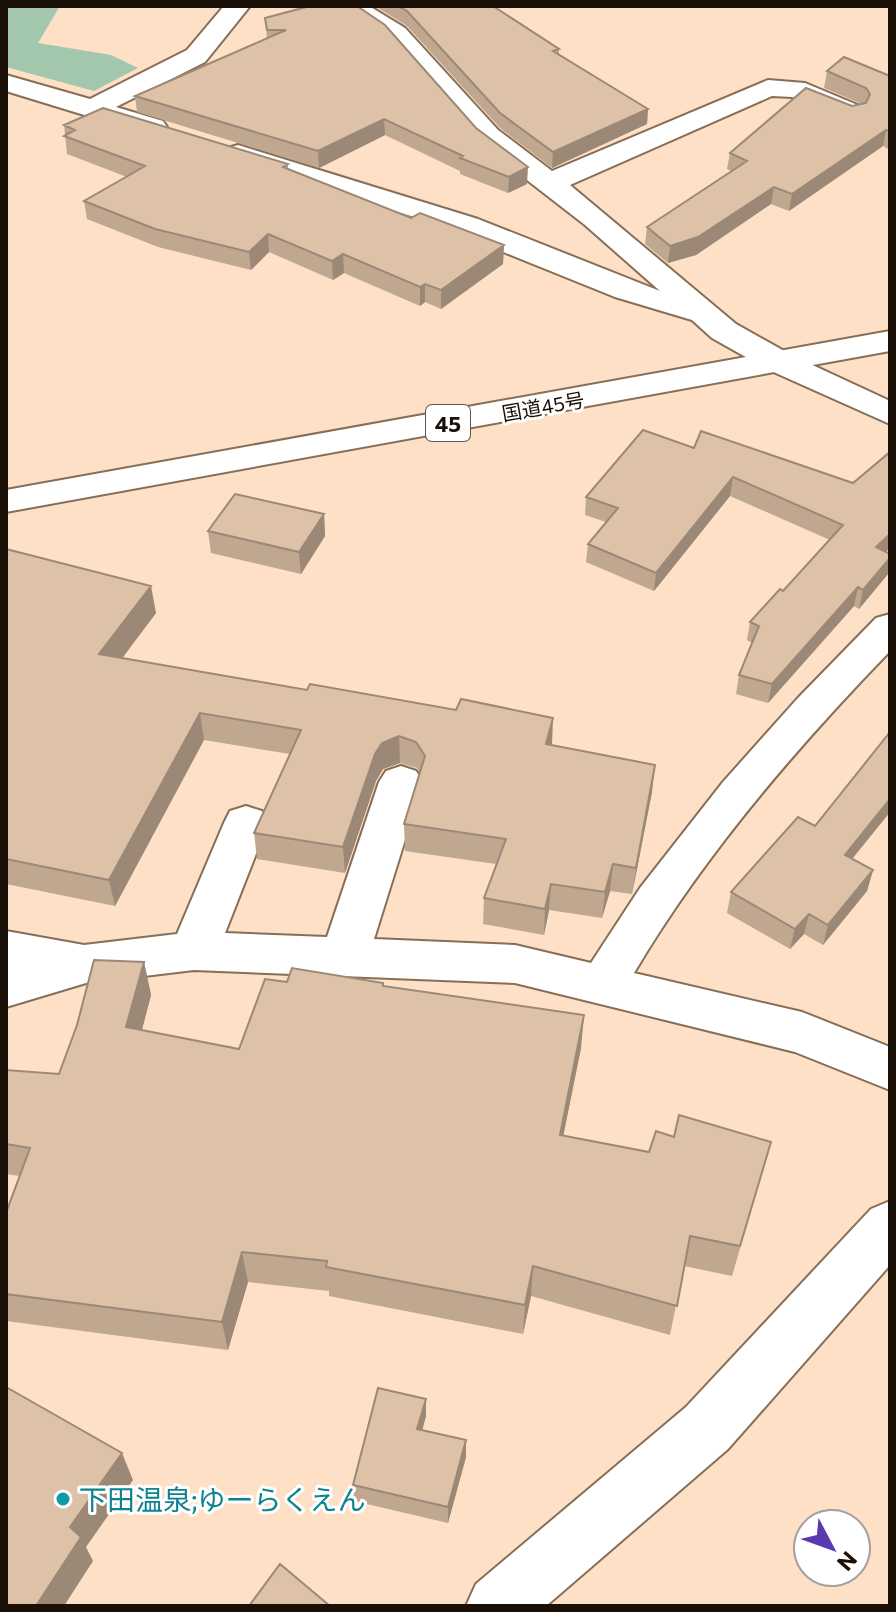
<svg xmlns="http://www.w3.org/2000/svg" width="896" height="1612" font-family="Commissioner,'Noto Sans JP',sans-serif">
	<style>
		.green { fill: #a2c7ad }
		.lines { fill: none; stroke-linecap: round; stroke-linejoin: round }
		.minor-casing { stroke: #876e56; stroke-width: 4 }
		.trunk-casing { stroke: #876e56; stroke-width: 4 }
		.minor { fill: #fff; fill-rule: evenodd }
		.trunk { fill: #fff; fill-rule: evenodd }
		.wall { fill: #bfa790 }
		.shaded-wall { fill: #9b8876 }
		.building { fill: #dec2a8; stroke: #9b8876; stroke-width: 2 }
		.culture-dot { fill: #0f9aa8; stroke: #fff; stroke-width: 3 }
		.labels { text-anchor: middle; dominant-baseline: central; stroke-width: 6; stroke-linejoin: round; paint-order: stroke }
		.far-street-label { font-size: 20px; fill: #1a1007; stroke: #fff }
		.shield { fill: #fff; stroke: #5f5851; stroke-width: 2 }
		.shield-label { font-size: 22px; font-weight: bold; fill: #1a1007 }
		.near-culture-label { font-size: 28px; fill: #0d838f; stroke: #fff; text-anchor: start }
	</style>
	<rect width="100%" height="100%" fill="#fde0c6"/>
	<!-- green -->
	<path class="green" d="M6,6H60L38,43L111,55L138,68L94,91L6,67Z"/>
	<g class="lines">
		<defs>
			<path id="minor" d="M224,6H250L205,62L116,107L163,121L167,127L163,133L153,135L143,133L6,91V75L90,99L187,50Z
				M340,6H369L405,28L498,130L552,171L768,80L805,83L860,106L864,112L860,118L850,120L792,97L772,96L570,185L736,324L793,356L890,401V424L769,370L712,338L692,320L615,297L424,220L228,160L224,154L228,148L238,145L478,219L660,291L585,225L478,142L387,38Z
				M890,614V651C796,748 703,856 634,973L802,1012L890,1047V1090L795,1052L515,983L194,970L86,983L6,1007V931L84,945L177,934L224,823L230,811L246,806L262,811L268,823L225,933L327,937L379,782L386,771L401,766L416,771L423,782L374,939L515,945L591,963L640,888L723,782L798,698L876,618Z
				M890,1201V1265L728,1449L546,1606H466L476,1584L686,1407L871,1209Z"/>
			<path id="trunk" d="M890,331V351L6,512V490Z"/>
		</defs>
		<!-- minor casing -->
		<use href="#minor" class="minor-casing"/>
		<!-- trunk casing -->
		<use href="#trunk" class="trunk-casing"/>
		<!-- minor -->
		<use href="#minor" class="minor"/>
		<!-- trunk -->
		<use href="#trunk" class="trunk"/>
	</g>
	<!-- wall -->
	<path class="wall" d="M375,6H493L559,49V54L648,109L647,124L552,168L500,128L407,26Z
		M265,18L476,128L527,184L508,193L460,174V171L385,135L319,168L137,112L135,96L267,39Z
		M827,71L890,76V150L883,146L789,211L771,204L696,255L668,263L645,244L647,227L731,171L727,169L730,153L852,106L862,104L824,88Z
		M64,125L288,164V169L411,218L504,245L503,264L441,309L425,302L420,306L344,273L333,280L269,252L251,270L158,247L87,219L84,201L127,177L67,154Z
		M701,431L886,552L888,574L859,609L854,606L768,703L736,694L739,675L752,643L747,640L750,622L783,591L830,540L730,496L654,591L586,562L588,544L606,522L585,515L586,497L694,448Z
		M324,514L325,536L301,574L211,553L208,531Z
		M6,549L156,613L122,658L552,745L652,792L632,894L610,891L602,918L549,910L544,935L483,924L484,898L496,864L405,851L404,824L420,773L417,768L400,763L383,769L376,781L345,873L257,859L254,833L290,754L204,740L115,906L6,884Z
		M890,732V812L852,859L873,870L867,891L823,945L804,934L790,949L727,913L731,892L815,826Z
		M144,962L151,995L142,1030L239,1049L287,982L384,986L581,1048L563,1136L649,1152L674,1137L771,1142L732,1276L684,1266L670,1335L531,1296L523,1334L329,1296V1291L248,1282L228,1350L6,1321V1213L20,1176L6,1174V1070L59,1074Z
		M426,1416L422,1430L466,1457L448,1523L354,1501L353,1485Z"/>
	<!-- shaded-wall -->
	<path class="shaded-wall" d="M648,109L647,124L552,168L553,152Z
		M384,119L385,135L319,168L318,151Z
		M886,130L883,146L789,211L792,194Z
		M528,167L527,184L508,193L509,177Z
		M774,187L771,204L696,255L668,263L670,246Z
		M268,234L269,252L251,270L249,252Z
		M504,245L503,264L441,309V290Z
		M343,254L344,273L333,280L332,261Z
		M425,284V302L420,306V287Z
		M733,477L730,496L654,591L656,573Z
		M324,514L325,536L301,574L299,552Z
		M890,534V548L871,566L876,547Z
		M890,558L888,574L859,609L863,590Z
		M151,586L156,613L105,681L99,654Z
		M858,587L854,606L768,703L772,684Z
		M200,713L204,740L115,906L109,880Z
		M553,718L552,745L546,744Z
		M399,736L400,763L383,769L376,781L345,873L343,847L375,754L382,743Z
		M655,765L652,792L632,894L636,868Z
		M890,799V812L839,875L845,855Z
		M613,864L610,891L602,918L605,892Z
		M873,870L867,891L823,945L828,925Z
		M551,884L549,910L544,935L545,909Z
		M809,914L804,934L790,949L795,929Z
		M144,962L151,995L134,1060L126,1027Z
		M584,1015L581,1048L557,1167L560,1135Z
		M242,1252L248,1282L228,1350L222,1322Z
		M533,1266L531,1296L523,1334L525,1305Z
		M426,1399V1416L418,1446L417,1429Z
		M466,1440V1457L448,1523V1507Z
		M122,1453L133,1480L86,1547L93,1561L64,1606H36L70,1527Z"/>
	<!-- building -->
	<path class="building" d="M310,6H357L385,25L476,128L528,167L509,177L460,158L463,156L384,119L318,151L135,96L286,30H267L265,18Z
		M398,6H493L559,49L553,51L648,109L553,152L500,113L407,11Z
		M844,57L890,76V131L886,130L792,194L774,187L698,237L670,246L647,227L747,161L730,153L806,88L852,106L866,103L870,94L866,88L827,71Z
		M103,108L288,164L283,167L411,218L420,213L504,245L441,290L425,284L420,287L343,254L332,261L268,234L249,252L155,229L84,201L145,166L64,136L75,130L64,125Z
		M643,430L694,448L701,431L853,483L890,452V534L876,547L890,554V558L863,590L858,587L772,684L739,675L759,626L750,622L780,589L783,591L843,525L733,477L656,573L588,544L618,508L586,497Z
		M235,494L324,514L299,552L208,531Z
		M6,549L151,586L99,654L307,690L310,684L456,710L461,699L553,718L546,744L655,765L636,868L613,864L605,892L551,884L545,909L484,898L506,839L404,824L425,756L416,742L399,736L382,743L375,754L343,847L254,833L301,730L200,713L109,880L6,859Z
		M890,732V799L845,855L873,870L828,925L809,914L795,929L731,892L798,817L815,826Z
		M94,960L144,962L126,1027L239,1049L265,979L287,982L292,968L383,983V986L584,1015L560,1135L649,1152L656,1131L674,1137L679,1115L771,1142L740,1246L690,1236L677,1306L533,1266L525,1305L326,1267L327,1261L242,1252L222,1322L6,1294V1213L30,1148L6,1144V1070L59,1074L77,1025Z
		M6,1387L122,1453L70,1527L81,1537L36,1606H6Z
		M378,1388L426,1399L417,1429L466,1440L448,1507L353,1485Z
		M280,1564L330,1606H249Z"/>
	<!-- markers -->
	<circle class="culture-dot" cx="63" cy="1499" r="8"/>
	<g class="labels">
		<!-- far-street labels -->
		<g class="far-street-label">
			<text transform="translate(543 406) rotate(-10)">国道45号</text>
		</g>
		<!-- shield labels -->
		<rect class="shield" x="426" y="405" width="44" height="36" rx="6"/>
		<g class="shield-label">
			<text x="448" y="423">45</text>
		</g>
		<!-- near-culture labels -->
		<g class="near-culture-label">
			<text x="79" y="1499">下田温泉;ゆーらくえん</text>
		</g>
	</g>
	<!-- border -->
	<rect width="896" height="1612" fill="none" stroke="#1a1007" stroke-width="16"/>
	<!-- north arrow -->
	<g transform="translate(832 1548) rotate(131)"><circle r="38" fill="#ffffff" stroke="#a39f9c" stroke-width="2"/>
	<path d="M0-6L14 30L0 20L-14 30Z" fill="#5b39b1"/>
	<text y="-12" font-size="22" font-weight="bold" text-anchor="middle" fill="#1a1007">N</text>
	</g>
</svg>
